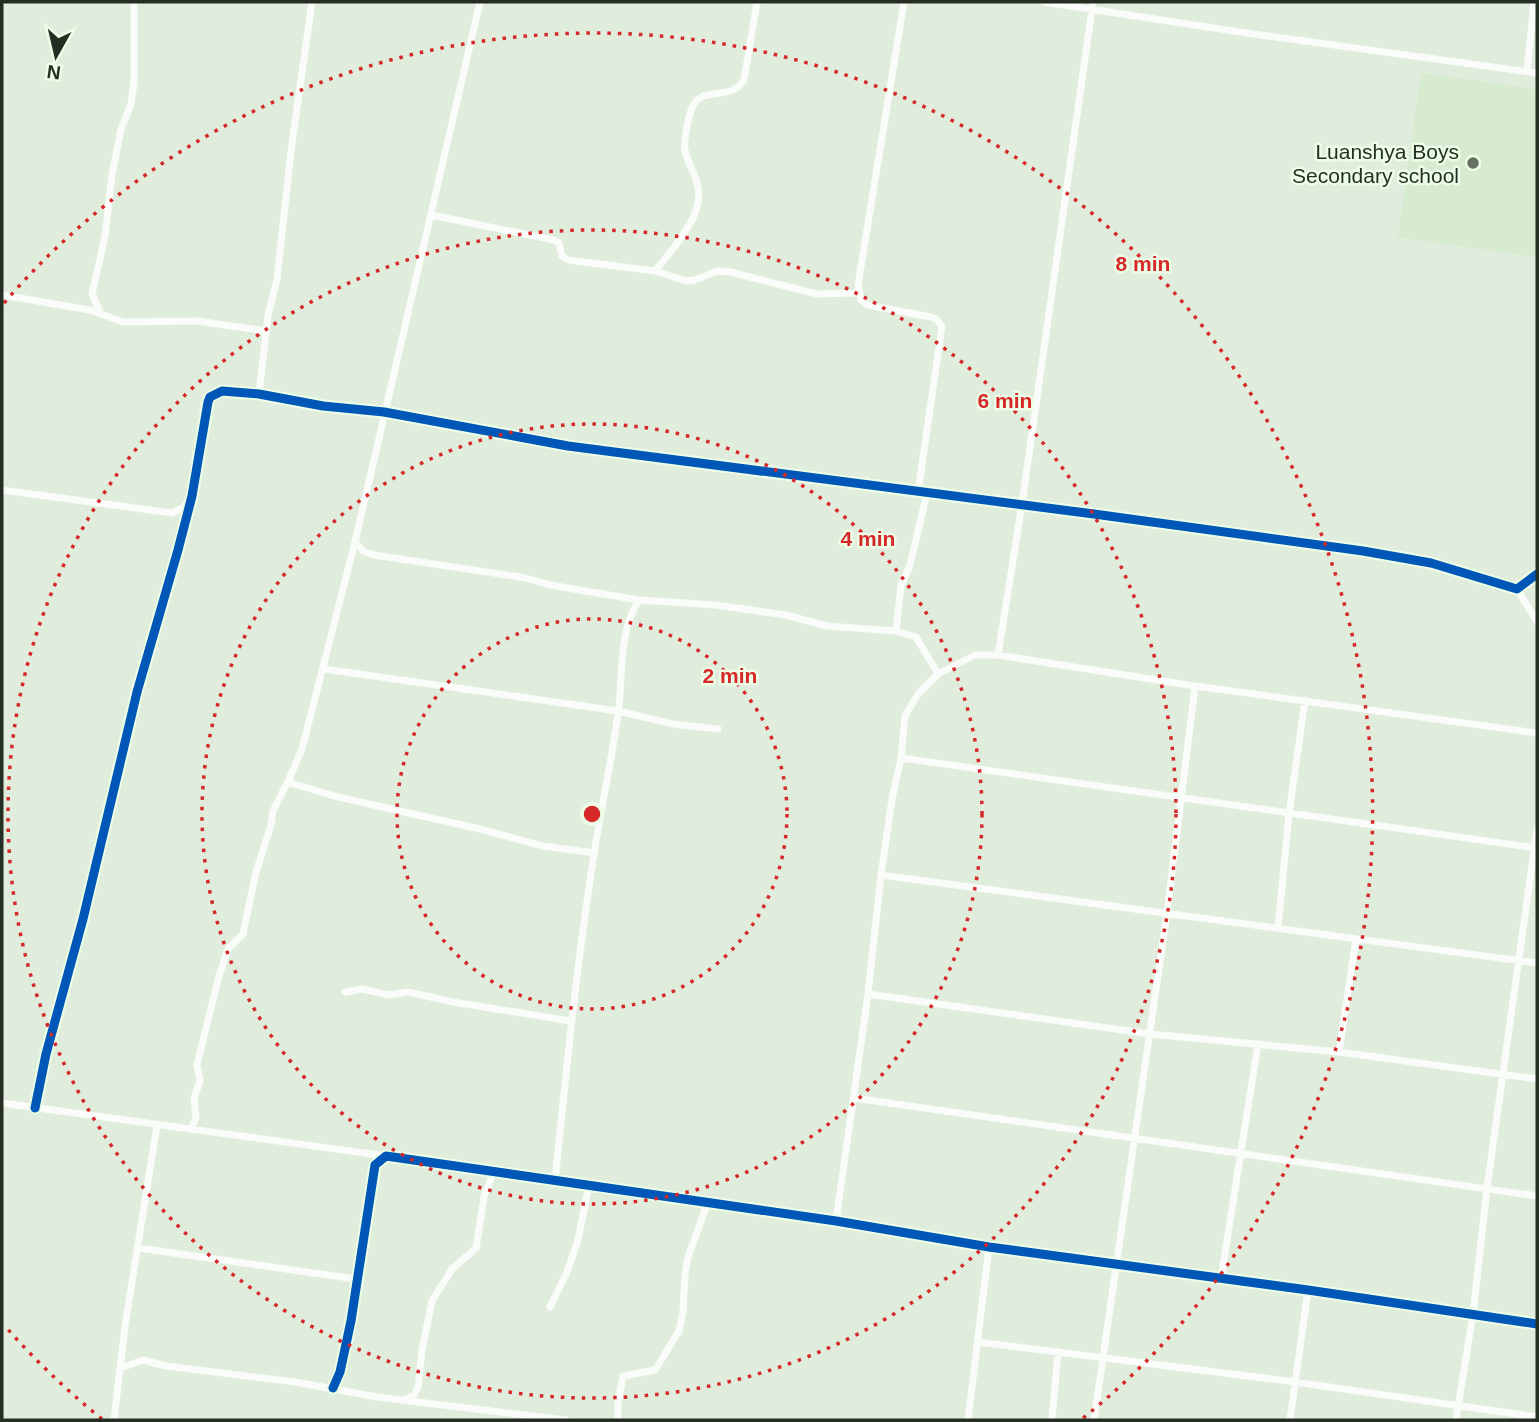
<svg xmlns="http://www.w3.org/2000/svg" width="1539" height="1422" font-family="Arial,sans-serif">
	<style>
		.built { fill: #d7ebd0 }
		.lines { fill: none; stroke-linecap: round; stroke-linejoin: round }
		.street { stroke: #fafcfa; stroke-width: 7 }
		.cycleway-casing { stroke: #ecffe6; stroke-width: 13 }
		.cycleway { stroke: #0057b8; stroke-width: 9 }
		.ring { fill: none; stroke: #d62828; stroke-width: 3.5; stroke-dasharray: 3.5 7 }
		.poi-dot { fill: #667063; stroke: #ecffe6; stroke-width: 2.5 }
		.labels { text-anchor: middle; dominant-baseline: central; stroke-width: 5; stroke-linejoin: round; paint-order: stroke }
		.poi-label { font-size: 21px; fill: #252e22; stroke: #ecffe6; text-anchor: end }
		.centre { fill: #d62828; stroke: #ecffe6; stroke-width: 3.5 }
		.ring-label { font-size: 21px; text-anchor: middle; font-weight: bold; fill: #d62828; stroke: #ecffe6; stroke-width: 5; stroke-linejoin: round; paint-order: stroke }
	</style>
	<rect width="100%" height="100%" fill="#e0ecdc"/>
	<!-- built -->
	<path class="built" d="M1421,73L1537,89V257L1398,237Z"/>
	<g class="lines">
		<!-- street -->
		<path class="street" d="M480,2L355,542L302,749L290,777L291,783L334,796L484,830L543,846L594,853
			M904,2L858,285L861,300L867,305L931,317L936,319L942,326L918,492
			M1044,2L1253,34L1537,73
			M1527,71L1534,2
			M431,215L554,240L559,243L562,256L568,260L655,271L686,281L695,280L717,271L730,272L817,294L859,293
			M655,271C669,254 694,225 698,203C702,183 690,169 685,151C683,143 689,111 694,104C703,87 731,101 744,80L757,2
			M2,295L90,310L123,322L197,321L266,331
			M101,314L92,294L105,236L112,175L121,129L131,104L134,83V2
			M259,394L268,315L277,279L291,151L312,2
			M2,490L172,513L184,507L189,500
			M355,542L363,551L374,555L526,578L550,585L639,600L715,605L786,615L827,626L896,631L916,637L938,674
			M1517,589L1537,622
			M896,631L901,586L910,565L927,493
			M998,655L1022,504L1093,2
			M324,669L618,711L673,724L718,729
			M901,758L1537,848
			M881,875L1537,963
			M1278,928L1289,814L1305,700
			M345,992L362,989L389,995L408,992L453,1002L571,1021
			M868,994L1150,1034L1339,1052L1537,1079
			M1339,1052L1356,939
			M854,1098L1537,1196
			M2,1103L386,1156
			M35,1108L46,1054L83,919L137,692L178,550L192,496L208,402L210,397L222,391L259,394L323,406L384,412L568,446L1094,514L1363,551L1431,563L1517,589L1537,574
			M191,1129L196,1118L194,1098L200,1081L197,1065L219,976L228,949L243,934L256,872L271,825L273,811L290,777
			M555,1181C566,1072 577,963 594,854C601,807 612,760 618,713C624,674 617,635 639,600
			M836,1221L868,994L881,875L892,799L901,758L905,716L918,694L938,674L975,655H998L1195,686L1537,733
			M138,1248L356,1279
			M1221,1278L1258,1044
			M550,1307L567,1272L578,1240L589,1185
			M978,1342L1295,1382L1537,1417
			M121,1368L143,1360L166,1366L295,1382L377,1397L566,1420
			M333,1388L340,1372L351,1321L375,1165L386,1156L836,1221L989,1247L1308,1290L1537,1324
			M404,1400L414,1395L418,1388L422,1350L432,1301L452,1269L476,1248L484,1197L493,1173
			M114,1420L125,1326L157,1125
			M618,1420V1403L623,1376L655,1370L679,1331L683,1312L685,1275L688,1257L708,1202
			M968,1420L989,1247
			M1052,1420L1058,1352
			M1094,1420L1167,913L1195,686
			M1290,1420L1308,1290
			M1456,1420L1473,1314L1487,1188L1537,829"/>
		<defs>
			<path id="cycleway" d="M35,1108L46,1054L83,919L137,692L178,550L192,496L208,402L210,397L222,391L259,394L323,406L384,412L568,446L1094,514L1363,551L1431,563L1517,589L1537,574
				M333,1388L340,1372L351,1321L375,1165L386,1156L836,1221L989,1247L1308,1290L1537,1324"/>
		</defs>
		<!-- cycleway casing -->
		<use href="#cycleway" class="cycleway-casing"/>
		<!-- cycleway -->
		<use href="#cycleway" class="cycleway"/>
	</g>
	<!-- distance rings -->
	<g class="ring">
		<circle cx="592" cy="814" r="195"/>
		<circle cx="592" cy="814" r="390"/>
		<circle cx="592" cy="814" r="584"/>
		<path d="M102 1419A779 779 0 0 1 4 1325M4 303A779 779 0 1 1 1082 1419"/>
	</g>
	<!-- markers -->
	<circle class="poi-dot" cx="1473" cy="163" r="7"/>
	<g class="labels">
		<!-- poi labels -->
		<g class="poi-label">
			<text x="1459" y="151">Luanshya Boys<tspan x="1459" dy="24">Secondary school</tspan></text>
		</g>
	</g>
	<circle cx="592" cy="814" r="10" class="centre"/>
	<g class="ring-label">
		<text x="1143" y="271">8 min</text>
		<text x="1005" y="408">6 min</text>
		<text x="868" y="546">4 min</text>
		<text x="730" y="683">2 min</text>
	</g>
	<!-- border -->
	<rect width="1539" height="1422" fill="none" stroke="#252e22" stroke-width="7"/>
	<!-- north arrow -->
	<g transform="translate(56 56) rotate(188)" stroke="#ecffe6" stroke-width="5" paint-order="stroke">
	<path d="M0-5L12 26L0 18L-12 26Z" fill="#252e22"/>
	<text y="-10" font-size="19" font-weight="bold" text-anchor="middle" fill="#252e22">N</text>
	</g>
</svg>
